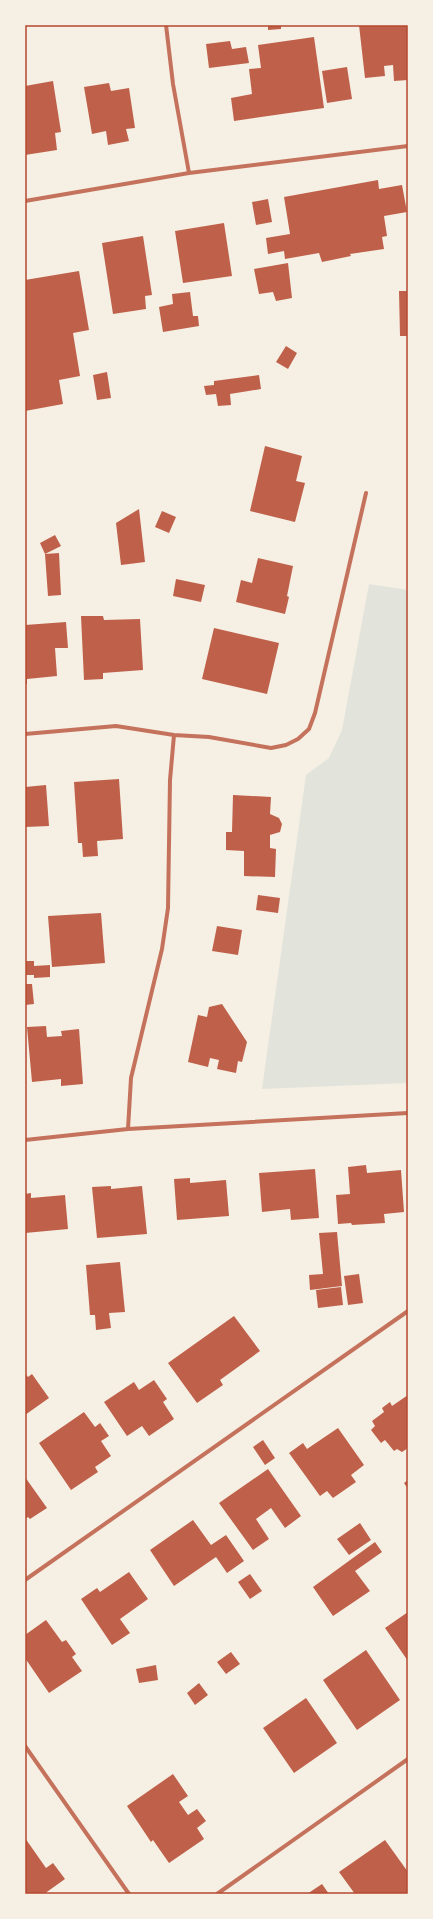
<svg xmlns="http://www.w3.org/2000/svg" width="433" height="1919" font-family="Spectral,serif">
	<style>
		.green { fill: #e2e4dc }
		.building { fill: #bf614a }
		.lines { fill: none; stroke-linecap: round; stroke-linejoin: round }
		.minor { stroke: #c5725c; stroke-width: 4 }
		.neatline { fill: none; stroke: #b5482f; stroke-width: 1.5 }
	</style>
	<rect width="100%" height="100%" fill="#f6efe4"/>
	<!-- green -->
	<path class="green" d="M369,584L408,590V1083L262,1089L306,775L329,758L342,730Z"/>
	<!-- building -->
	<path class="building" d="M268,25H281V29L268,30Z
		M359,25H408V80L394,81L393,65L384,66L385,76L365,78Z
		M314,37L324,108L234,121L231,98L252,94L249,69L261,68L258,45Z
		M230,41L232,49L246,47L249,63L209,68L206,44Z
		M347,67L352,99L327,103L322,71Z
		M53,81L61,132L55,133L57,150L25,155V86Z
		M109,83L111,91L129,88L135,128L126,129L129,141L108,145L106,131L92,134L84,87Z
		M378,180L379,189L402,185L407,212L384,216L387,236L382,237L384,249L350,254L351,256L322,262L319,253L285,259L284,251L268,254L266,238L290,234L284,197Z
		M268,199L272,222L256,225L252,202Z
		M224,223L232,276L183,283L175,231Z
		M143,236L152,295L145,296L146,309L113,314L102,243Z
		M288,263L292,298L276,301L273,292L259,294L254,269Z
		M79,271L89,330L73,333L80,376L59,380L63,404L25,411V280Z
		M399,291H408V336H400Z
		M190,292L193,316H198L199,326L163,332L159,307L173,304L172,294Z
		M286,346L297,353L288,369L276,362Z
		M107,372L111,398L97,400L93,375Z
		M259,375L261,389L230,394L231,405L218,406L216,394L206,395L204,386L214,385V381Z
		M265,446L302,456L296,481L305,483L295,522L250,511Z
		M139,509L145,562L121,565L116,523Z
		M162,511L176,517L169,533L155,527Z
		M55,535L61,546L45,554L59,553L61,595L48,596L45,554L40,543Z
		M258,558L293,566L287,596L289,597L285,614L236,602L241,580L252,583Z
		M176,579L205,585L201,602L173,596Z
		M81,616H103L104,620L140,619L143,670L103,673V679L84,680Z
		M66,622L68,648H55L57,676L27,679V684H25V625Z
		M214,628L279,643L267,694L202,679Z
		M119,779L123,839L97,841L98,856L83,857L82,843H78L74,782Z
		M46,785L49,826L25,827V787Z
		M233,795L271,797L270,814L279,818L282,824L280,832L270,835V848L276,849L275,877L244,876V851L226,850V832H232Z
		M258,895L280,898L278,913L256,910Z
		M101,913L105,963L52,967L48,916Z
		M217,926L242,930L238,955L212,951Z
		M25,961H34V966L50,965V977L34,978V975H25Z
		M25,984H32L34,1004L25,1005Z
		M222,1004L247,1042L242,1062L238,1061L236,1073L217,1069L219,1060L210,1058L208,1067L188,1062L198,1015L207,1017L209,1007Z
		M46,1026L47,1037L62,1036L61,1031L79,1029L83,1084L61,1086V1079L32,1082L27,1027Z
		M366,1165L367,1173L401,1170L404,1212L384,1214L385,1223L352,1225L351,1223L338,1224L336,1195L350,1194L348,1167Z
		M315,1169L319,1218L291,1220L290,1209L262,1212L259,1173Z
		M190,1178V1183L226,1180L229,1216L177,1220L174,1179Z
		M111,1186V1189L142,1186L147,1234L97,1238L92,1187Z
		M31,1193V1198L65,1195L68,1229L25,1233V1194Z
		M337,1232L342,1286L310,1290L309,1275L323,1274L319,1233Z
		M120,1262L125,1312L109,1313L111,1328L96,1330L95,1315H90L86,1265Z
		M359,1274L363,1303L348,1305L344,1276Z
		M341,1287L343,1305L318,1308L316,1290Z
		M234,1316L260,1351L220,1380L223,1385L197,1403L168,1363Z
		M25,1373L28,1377L32,1374L49,1398L25,1415Z
		M154,1380L167,1399L163,1402L174,1419L149,1436L142,1426L127,1436L104,1402L134,1382L139,1390Z
		M408,1395V1448L402,1452L397,1449L394,1451L385,1440L381,1443L371,1430L375,1426L372,1421L384,1412L382,1408L390,1402L392,1406Z
		M84,1412L95,1427L100,1423L109,1436L101,1441L111,1456L95,1467L98,1472L71,1490L39,1443Z
		M338,1428L364,1465L351,1475L356,1482L333,1498L327,1491L320,1496L289,1453L303,1443L307,1449Z
		M263,1440L275,1458L265,1465L253,1447Z
		M268,1469L301,1516L285,1528L271,1508L256,1519L269,1539L253,1550L219,1503Z
		M25,1477L47,1508L30,1519L28,1517L25,1519Z
		M408,1480V1489L404,1483Z
		M193,1520L211,1545L226,1535L244,1561L227,1573L216,1557L174,1586L150,1550Z
		M360,1523L371,1540L349,1555L337,1539Z
		M375,1542L382,1552L355,1571L370,1591L333,1616L313,1587Z
		M129,1572L148,1599L120,1619L130,1633L112,1645L81,1599L97,1588L100,1592Z
		M250,1574L262,1591L250,1599L238,1582Z
		M408,1612V1661L385,1628Z
		M46,1620L62,1642L66,1640L76,1654L72,1657L82,1671L49,1693L25,1658V1635Z
		M366,1650L400,1700L357,1730L323,1680Z
		M231,1652L240,1664L226,1674L217,1662Z
		M156,1665L158,1680L139,1683L136,1669Z
		M199,1683L208,1695L195,1705L187,1693Z
		M306,1698L337,1743L294,1773L263,1728Z
		M173,1774L188,1796L179,1802L188,1815L197,1809L206,1821L197,1828L204,1839L169,1863L153,1840L151,1842L127,1806Z
		M25,1838L46,1868L53,1863L65,1879L44,1894H25Z
		M385,1840L408,1872V1894H355L339,1872Z
		M322,1884L329,1894H307Z"/>
	<g class="lines">
		<!-- minor -->
		<path class="minor" d="M166,25L173,84L189,173
			M25,201L189,173L408,146
			M25,734L116,726L174,735L209,737L271,748L286,745L298,739L309,729L315,713L366,493
			M128,1129L131,1078L162,949L168,908L170,780L174,735
			M25,1140L128,1129L408,1113
			M25,1580L408,1311
			M25,1746L129,1894
			M217,1894L408,1759"/>
	</g>
	<!-- border -->
	<rect width="433" height="1919" fill="none" stroke="#f6efe4" stroke-width="52"/>
	<rect x="26" y="26" width="381" height="1867" class="neatline"/>
</svg>
